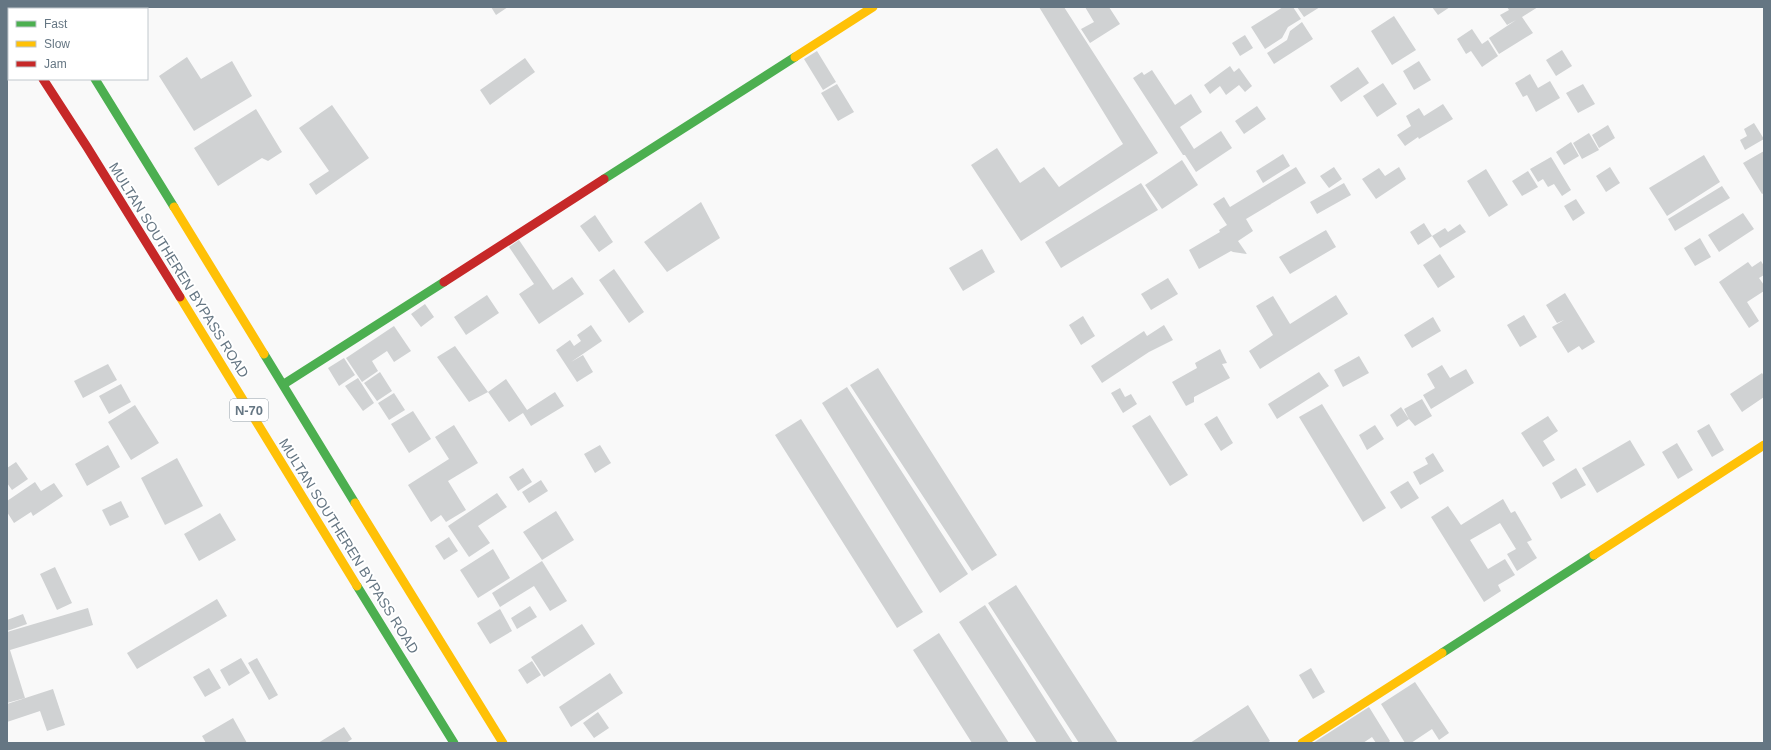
<svg xmlns="http://www.w3.org/2000/svg" width="1771" height="750" font-family="Arial,sans-serif">
	<style>
		.building { fill: #d0d2d3 }
		.lines { fill: none; stroke-linecap: round; stroke-linejoin: round }
		.fast { stroke: #4caf50; stroke-width: 9 }
		.slow { stroke: #ffc107; stroke-width: 9 }
		.jam { stroke: #c62828; stroke-width: 9 }
		.labels { text-anchor: middle; dominant-baseline: central; stroke-width: 4; stroke-linejoin: round; paint-order: stroke }
		.shield { fill: #fff; stroke: #939fa8; stroke-width: 1 }
		.shield-label { font-size: 13px; font-weight: bold; fill: #657683 }
		.street-label { font-size: 14px; fill: #657683; stroke: #fff }
	</style>
	<rect width="100%" height="100%" fill="#f9f9f9"/>
	<!-- building -->
	<path class="building" d="M491,7H508L496,15Z
		M1039,7H1064L1158,153L1021,241L971,165L997,148L1020,183L1044,167L1059,187L1123,144Z
		M1085,7H1109L1120,24L1090,43L1081,29L1094,22Z
		M1283,7H1293L1301,19L1288,27L1282,38L1265,49L1251,27Z
		M1297,7H1320L1304,17Z
		M1432,7H1450L1438,15Z
		M1507,7H1538L1522,17L1533,33L1499,54L1489,38L1516,20L1507,25L1500,15L1509,10Z
		M1394,16L1416,50L1392,65L1371,31Z
		M1302,22L1313,39L1274,64L1267,53L1287,40L1290,31Z
		M1472,29L1482,44L1488,40L1498,56L1482,67L1471,51L1466,54L1457,39Z
		M1245,35L1253,48L1240,56L1232,43Z
		M1562,50L1572,66L1556,76L1546,60Z
		M817,51L836,82L823,90L804,59Z
		M187,57L201,79L232,61L252,96L194,131L159,76Z
		M525,58L535,72L490,105L480,90Z
		M1419,61L1431,80L1414,90L1403,71Z
		M1230,66L1234,72L1239,68L1252,86L1245,92L1239,85L1226,95L1220,86L1210,94L1204,85Z
		M1358,67L1369,83L1341,102L1330,86Z
		M1152,70L1175,105L1191,94L1202,112L1180,127L1194,149L1221,131L1232,148L1196,172L1185,155H1183L1133,78L1142,72L1144,75Z
		M1530,74L1538,88L1550,81L1560,98L1536,112L1527,95L1523,97L1515,83Z
		M1383,83L1397,104L1377,117L1363,96Z
		M837,84L854,112L838,121L821,93Z
		M1583,84L1595,104L1578,113L1566,93Z
		M1443,104L1453,119L1419,139L1418,137L1405,146L1397,135L1411,126L1406,116L1419,108L1424,116Z
		M332,105L369,158L316,195L309,184L329,171L299,128Z
		M1257,106L1266,119L1244,134L1235,121Z
		M256,109L282,152L268,161L262,158L218,186L194,148Z
		M1754,123L1764,139L1745,150L1740,140L1747,136L1744,129Z
		M1608,125L1615,138L1599,148L1592,135Z
		M1589,133L1599,150L1582,159L1573,143Z
		M1571,142L1579,156L1564,165L1556,152Z
		M1764,151V193L1762,194L1743,163Z
		M1283,154L1290,166L1263,183L1256,171Z
		M1704,155L1720,182L1667,216L1649,188Z
		M1551,157L1571,190L1562,196L1554,184L1548,187L1543,179L1538,182L1530,169Z
		M1182,160L1198,185L1162,209L1145,185Z
		M1296,167L1306,183L1246,219L1253,231L1238,241L1247,254L1233,252L1231,251L1199,269L1189,250L1220,232L1219,230L1227,225L1213,204L1224,197L1230,207Z
		M1334,167L1342,179L1329,188L1320,176Z
		M1399,167L1406,179L1376,199L1362,179L1379,168L1385,176Z
		M1610,167L1620,183L1606,192L1596,176Z
		M1486,169L1508,205L1489,217L1467,181Z
		M1528,171L1538,187L1522,196L1512,181Z
		M1141,183L1158,210L1061,268L1045,242Z
		M1344,183L1351,195L1317,214L1310,202Z
		M1722,186L1730,198L1675,231L1668,219Z
		M1576,199L1585,213L1573,221L1564,206Z
		M701,202L720,238L667,272L644,242Z
		M1743,213L1754,229L1719,252L1708,235Z
		M595,215L613,242L599,252L580,226Z
		M1424,223L1432,236L1418,245L1410,232Z
		M1460,224L1466,232L1440,248L1432,236L1445,228L1448,232Z
		M1326,230L1336,247L1290,274L1279,257Z
		M1700,238L1711,257L1695,266L1684,248Z
		M519,240L553,290L572,277L584,294L539,324L519,294L534,284L509,247Z
		M982,249L995,272L963,291L949,268Z
		M1440,254L1455,277L1438,288L1423,265Z
		M1761,261L1764,266V275L1759,278L1764,285V291L1747,302L1759,321L1749,328L1719,282L1748,262L1752,267Z
		M614,269L644,312L629,323L599,280Z
		M1168,278L1178,294L1151,310L1141,294Z
		M1565,293L1595,342L1582,350L1579,346L1568,353L1552,327L1564,320L1557,323L1546,305Z
		M487,295L499,313L466,335L454,317Z
		M1336,295L1348,314L1260,369L1249,351L1273,335L1256,306L1273,296L1290,324Z
		M425,304L434,317L421,327L411,314Z
		M1524,315L1537,337L1520,347L1507,325Z
		M1083,316L1095,336L1081,345L1069,325Z
		M1433,317L1441,331L1412,348L1404,335Z
		M591,325L602,341L571,362L583,355L593,372L577,382L556,350L570,340L574,346L581,341L577,335Z
		M1164,325L1173,340L1149,352L1102,383L1091,366L1144,331L1147,336Z
		M394,326L411,351L394,362L387,351L372,361L378,371L362,382L346,358Z
		M455,346L488,392L469,402L437,357Z
		M1220,349L1227,363L1222,364L1230,378L1194,397V402L1186,406L1172,382L1197,368L1195,363Z
		M1359,356L1369,373L1343,387L1334,370Z
		M344,358L355,375L339,386L328,368Z
		M108,364L117,380L83,398L74,381Z
		M1442,365L1450,378L1466,369L1474,383L1431,409L1423,395L1435,388L1427,374Z
		M878,368L997,555L972,571L850,385Z
		M380,372L392,391L377,401L364,383Z
		M1319,372L1329,386L1277,419L1268,404Z
		M1762,373L1764,376V397L1742,412L1730,394Z
		M358,378L374,403L363,411L345,386Z
		M506,379L527,410L555,392L564,406L531,426L523,413L509,422L488,392Z
		M121,384L131,402L109,414L99,396Z
		M847,387L968,574L940,593L822,403Z
		M1120,388L1125,397L1131,394L1137,404L1123,413L1111,393Z
		M394,393L405,410L389,420L378,403Z
		M1422,399L1432,416L1415,426L1409,419L1397,427L1390,415L1401,407L1409,419L1404,409Z
		M1322,404L1386,508L1363,522L1299,417Z
		M135,405L159,443L131,460L108,422Z
		M413,411L431,439L409,453L391,424Z
		M1150,415L1188,475L1170,486L1132,426Z
		M1217,416L1233,443L1221,451L1204,424Z
		M1548,416L1558,431L1543,441L1555,460L1543,467L1521,433Z
		M801,419L923,612L897,628L775,435Z
		M1709,424L1724,450L1712,457L1697,431Z
		M454,425L478,463L448,481L466,510L446,522L441,515L431,522L408,485L449,459L435,437Z
		M1375,425L1384,439L1367,450L1359,435Z
		M1630,440L1645,465L1597,493L1582,468Z
		M1677,443L1693,470L1678,479L1662,452Z
		M108,445L120,467L87,486L75,464Z
		M600,445L611,463L595,473L584,454Z
		M1433,453L1444,471L1420,485L1413,472L1428,464L1425,458Z
		M177,458L203,506L165,525L141,478Z
		M16,462L28,479L12,490L7,483V468Z
		M523,468L532,482L518,491L509,477Z
		M1576,468L1586,485L1561,499L1552,483Z
		M541,480L548,491L529,503L522,492Z
		M1408,481L1419,498L1401,509L1390,492Z
		M35,482L41,491L54,483L63,496L33,516L31,512L14,523L7,512V501Z
		M497,493L507,507L478,526L490,543L469,557L448,526Z
		M1503,499L1511,513L1515,511L1532,540L1527,542L1537,558L1517,571L1507,554L1516,549L1500,523L1470,540L1488,569L1505,559L1515,575L1498,585L1501,591L1484,602L1431,517L1448,506L1461,525Z
		M121,501L129,517L110,526L102,510Z
		M556,511L574,540L542,560L523,532Z
		M220,513L236,540L199,561L184,534Z
		M449,537L458,551L444,560L435,546Z
		M493,549L510,578L478,598L460,570Z
		M542,561L567,601L550,611L534,586L500,607L492,593Z
		M55,567L72,603L57,610L40,574Z
		M1016,585L1118,743H1079L988,603Z
		M217,599L227,616L137,669L127,653Z
		M985,605L1073,743H1037L959,622Z
		M530,606L537,617L517,629L511,618Z
		M88,608L93,625L10,650L25,698L7,703V632Z
		M500,609L512,631L490,644L477,623Z
		M23,614L27,624L7,631V620Z
		M582,624L595,644L544,677L531,657Z
		M939,633L1009,743H972L913,650Z
		M241,658L250,673L229,686L220,670Z
		M257,658L278,695L269,700L248,663Z
		M532,661L541,675L527,684L518,670Z
		M209,668L221,688L205,697L193,677Z
		M1311,668L1325,692L1313,699L1299,675Z
		M610,673L623,693L571,727L559,707Z
		M1415,682L1449,733L1439,740L1432,729L1411,743H1405L1381,704Z
		M53,689L65,725L47,731L40,711L7,722V704Z
		M1248,705L1270,741L1267,743H1190Z
		M1369,707L1390,741L1388,743H1376L1372,737L1363,743H1313Z
		M598,712L609,728L594,738L583,723Z
		M233,718L247,743H206L202,736Z
		M344,727L352,739L346,743H318Z"/>
	<g class="lines">
		<!-- fast -->
		<path class="fast" d="M95,79L174,207
			M604,179L795,57
			M264,354L355,503
			M284,384L444,282
			M357,586L454,743
			M1442,653L1594,555"/>
		<!-- slow -->
		<path class="slow" d="M7,25L9,28
			M795,57L873,7
			M174,207L264,354
			M180,297L357,586
			M355,503L503,743
			M1594,555L1764,445
			M1302,743L1442,653"/>
		<!-- jam -->
		<path class="jam" d="M51,7L52,9
			M43,79L87,147L180,297
			M444,282L604,179"/>
	</g>
	<g class="labels">
		<!-- shield labels -->
		<rect class="shield" x="230" y="399" width="38" height="22" rx="3"/>
		<g class="shield-label">
			<text x="249" y="410">N-70</text>
		</g>
		<!-- street labels -->
		<g class="street-label">
			<text transform="translate(179 270) rotate(58)">MULTAN SOUTHEREN BYPASS ROAD</text>
			<text transform="translate(349 546) rotate(58)">MULTAN SOUTHEREN BYPASS ROAD</text>
		</g>
	</g>
	<!-- border -->
	<rect width="1771" height="750" fill="none" stroke="#657683" stroke-width="16"/>
	<!-- legend -->
	<rect x="8" y="8" width="140" height="72" fill="#ffffff" stroke="#c1c8cd"/>
	<rect x="16" y="21" width="20" height="6" fill="#4caf50" stroke="#c1c8cd"/>
	<text x="44" y="28" font-size="12" fill="#657683">Fast</text>
	<rect x="16" y="41" width="20" height="6" fill="#ffc107" stroke="#c1c8cd"/>
	<text x="44" y="48" font-size="12" fill="#657683">Slow</text>
	<rect x="16" y="61" width="20" height="6" fill="#c62828" stroke="#c1c8cd"/>
	<text x="44" y="68" font-size="12" fill="#657683">Jam</text>
</svg>
